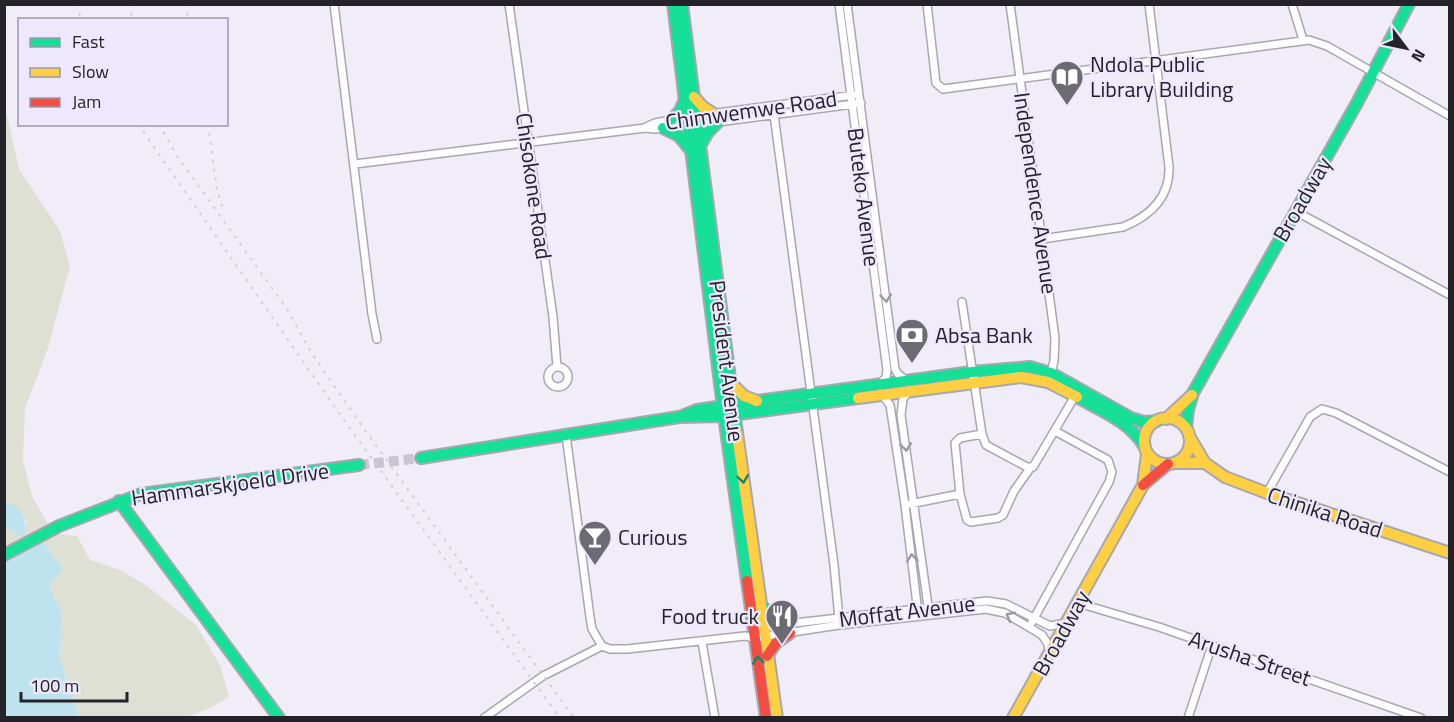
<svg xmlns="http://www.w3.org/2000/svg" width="1454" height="722" font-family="'Titillium Web',sans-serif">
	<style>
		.green { fill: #dde0d3 }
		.water { fill: #bee2ee }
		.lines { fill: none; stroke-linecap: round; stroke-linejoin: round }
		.secondary-tunnel { stroke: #c7c5cf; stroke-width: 10; stroke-dasharray: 10 5; stroke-linecap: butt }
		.street-casing { stroke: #a8a6ae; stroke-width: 10 }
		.fast-casing { stroke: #a8a6ae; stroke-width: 14 }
		.slow-casing { stroke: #a8a6ae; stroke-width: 14 }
		.jam-casing { stroke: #a8a6ae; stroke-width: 14 }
		.street { stroke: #fdfcfe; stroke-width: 7 }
		.fast { stroke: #16e098; stroke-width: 10 }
		.slow { stroke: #ffcf43; stroke-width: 10 }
		.jam { stroke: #f24e42; stroke-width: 10 }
		.rail { stroke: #d1d1d3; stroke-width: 2; stroke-dasharray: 3 6; stroke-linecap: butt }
		.oneway { stroke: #9c9a9f }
		.oneway2 { stroke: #1e8261 }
		.labels { text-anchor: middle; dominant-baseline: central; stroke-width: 4.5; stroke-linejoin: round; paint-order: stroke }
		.poi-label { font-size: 22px; fill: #25232a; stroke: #ede8fd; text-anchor: start }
		.street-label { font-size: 22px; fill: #25232a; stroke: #ede8fd }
	</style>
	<rect width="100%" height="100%" fill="#f0edf8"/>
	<!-- green -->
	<path class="green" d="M4,101L19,169L60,231L70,266L48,348L25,408L23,460L32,496L53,533L77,536L90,560L120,570L147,586L196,625L220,665L229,697L208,709L186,717H79L60,660L62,612L49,586L5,555V527L20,536L26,533V520L7,502H5Z"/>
	<!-- water -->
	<path class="water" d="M5,502C20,504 26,518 26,533L21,537L5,527Z
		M38,537L63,569L49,586L62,612L60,660L79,717L5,718V555Z"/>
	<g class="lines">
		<!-- secondary-tunnel -->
		<path class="secondary-tunnel" d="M359,465L421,458"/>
		<defs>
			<path id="street" d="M334,4L372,314L377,339
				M509,4L553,317L557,367
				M839,4L887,370L886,377L879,386
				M847,4L895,369L898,374L908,382
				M927,4L936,83L943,89L1309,40L1327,46L1450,116
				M1010,4L1055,338L1054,361L1050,376
				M1292,4L1303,40
				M773,107L834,565L839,619
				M646,127L655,123L687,117L854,95
				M355,164L645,128L655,129L688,126L861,103
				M1295,211L1450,295
				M1042,239L1123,227C1150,216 1170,198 1169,167L1149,4
				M962,302L982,434L986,445L1027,467H1033L1075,396
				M548 377a10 10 0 1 1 20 0a10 10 0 1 1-20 0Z
				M909,391L903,399L901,415L929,613
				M882,395L890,405L905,505L918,613
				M982,434L960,438L955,443L960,494L967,520L971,522L998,518L1003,515L1014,491L1031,467
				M566,435L590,617L592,629L602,646
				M1267,493L1310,417L1322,409L1336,413L1450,472
				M910,504L960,494
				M1078,603L1159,627L1421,718
				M1032,622L1109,482L1112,472L1108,460L1055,431
				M759,627L987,601L1006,604L1050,626L1066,623
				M702,642L715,718
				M602,646L610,649H627L745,636L754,638L839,625L986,609L1005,613L1042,635L1048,644L1049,654
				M484,718L543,676L602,646
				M1188,718L1212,645"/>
			<path id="fast" d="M673,4L724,416L747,581
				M682,4L737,433
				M671,120L680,111L684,101
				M663,128L679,136L692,152
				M700,146L708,132L718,122
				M1077,397C1101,411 1129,421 1144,446
				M682,416L697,410L757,401L972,372L1030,367L1051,373L1131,418L1144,422L1157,421
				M1186,428L1188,410L1193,393L1357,103L1409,4
				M421,458L679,417L724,416L858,398
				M119,501L279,718
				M4,555L59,526L141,494L359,465
				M760,604L776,620L789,623"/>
			<path id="slow" d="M694,97L703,107L714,114
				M730,382L744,396L757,401
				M858,398L1021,377L1048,382L1077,397
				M1144 441a23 23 0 1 1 46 0a23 23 0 1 1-46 0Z
				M1166,419L1192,395
				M737,433L777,718
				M1189,436L1205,463L1225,477L1267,493L1450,553
				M1175,463H1205
				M1013,718L1143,485L1147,454"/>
			<path id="jam" d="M1143,485L1168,464
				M747,581L766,718
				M767,656L776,643L790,633"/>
		</defs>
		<!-- street casing -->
		<use href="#street" class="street-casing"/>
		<!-- fast casing -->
		<use href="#fast" class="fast-casing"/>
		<!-- slow casing -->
		<use href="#slow" class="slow-casing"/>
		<!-- jam casing -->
		<use href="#jam" class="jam-casing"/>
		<!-- street -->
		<use href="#street" class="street"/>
		<!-- fast -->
		<use href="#fast" class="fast"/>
		<!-- slow -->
		<use href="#slow" class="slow"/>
		<!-- jam -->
		<use href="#jam" class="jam"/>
		<!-- rail -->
		<path class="rail" d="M77,4L81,20
			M130,4L132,20
			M186,4L188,20
			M138,124L341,416L560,718
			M159,124L177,156L287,309L312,354L372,440L574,718
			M208,124L217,190L224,212"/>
	</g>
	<!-- one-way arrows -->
	<defs><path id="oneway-chevron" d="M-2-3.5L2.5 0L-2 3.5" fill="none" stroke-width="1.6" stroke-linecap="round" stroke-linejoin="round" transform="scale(1.5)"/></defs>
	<g class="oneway">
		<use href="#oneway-chevron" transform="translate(886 298) rotate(83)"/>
		<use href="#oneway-chevron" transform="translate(906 447) rotate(82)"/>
		<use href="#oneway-chevron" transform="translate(912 558) rotate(-97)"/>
		<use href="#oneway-chevron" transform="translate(1010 616) rotate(-152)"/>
	</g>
	<g class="oneway2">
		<use href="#oneway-chevron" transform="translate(743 479) rotate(82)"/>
		<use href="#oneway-chevron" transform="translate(758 660) rotate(-98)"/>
	</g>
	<!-- icons -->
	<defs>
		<symbol id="library-pin" viewBox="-11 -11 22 30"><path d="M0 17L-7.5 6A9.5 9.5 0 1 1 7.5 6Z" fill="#6c6a72" stroke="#ede8fd"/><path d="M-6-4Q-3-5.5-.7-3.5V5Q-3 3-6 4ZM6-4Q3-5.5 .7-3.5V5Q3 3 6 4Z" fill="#fff"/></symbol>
		<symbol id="bank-pin" viewBox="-11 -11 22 30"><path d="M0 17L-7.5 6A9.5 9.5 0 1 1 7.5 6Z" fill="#6c6a72" stroke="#ede8fd"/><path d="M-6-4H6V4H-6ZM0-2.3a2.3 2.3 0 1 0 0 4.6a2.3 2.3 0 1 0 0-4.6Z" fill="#fff"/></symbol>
		<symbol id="bar-pin" viewBox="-11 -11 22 30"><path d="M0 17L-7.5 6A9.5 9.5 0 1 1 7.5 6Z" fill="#6c6a72" stroke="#ede8fd"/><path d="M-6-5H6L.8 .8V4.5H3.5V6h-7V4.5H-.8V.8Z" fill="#fff"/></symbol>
		<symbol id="restaurant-pin" viewBox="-11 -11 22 30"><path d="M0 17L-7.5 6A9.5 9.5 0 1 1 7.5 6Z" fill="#6c6a72" stroke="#ede8fd"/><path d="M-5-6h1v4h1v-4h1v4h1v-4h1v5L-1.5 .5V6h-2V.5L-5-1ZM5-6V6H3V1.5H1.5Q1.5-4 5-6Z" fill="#fff"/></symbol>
	</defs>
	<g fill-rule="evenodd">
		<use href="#library-pin" x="1048" y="58" width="38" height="52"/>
		<use href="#bank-pin" x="893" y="316" width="38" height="52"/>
		<use href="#bar-pin" x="576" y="518" width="38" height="52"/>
		<use href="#restaurant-pin" x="763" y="597" width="38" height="52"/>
	</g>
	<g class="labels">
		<!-- poi labels -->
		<g class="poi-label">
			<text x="1090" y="64">Ndola Public<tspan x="1090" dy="25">Library Building</tspan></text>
			<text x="935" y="335">Absa Bank</text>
			<text x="618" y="537">Curious</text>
			<text x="759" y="616" text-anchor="end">Food truck</text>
		</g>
		<!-- street labels -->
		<g class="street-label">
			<text transform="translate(751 110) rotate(-8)">Chimwemwe Road</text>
			<text transform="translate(534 186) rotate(82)">Chisokone Road</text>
			<text transform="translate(1036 193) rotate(82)">Independence Avenue</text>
			<text transform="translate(864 197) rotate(83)">Buteko Avenue</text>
			<text transform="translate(1302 199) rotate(-60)">Broadway</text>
			<text transform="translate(727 361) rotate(83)">President Avenue</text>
			<text transform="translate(230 484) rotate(-8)">Hammarskjoeld Drive</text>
			<text transform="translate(1325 512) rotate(18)">Chinika Road</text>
			<text transform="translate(907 611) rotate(-7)">Moffat Avenue</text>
			<text transform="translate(1061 633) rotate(-61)">Broadway</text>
			<text transform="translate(1250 658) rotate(19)">Arusha Street</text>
		</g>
	</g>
	<!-- border -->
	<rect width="1454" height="722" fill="none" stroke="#25232a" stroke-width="12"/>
	<!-- legend -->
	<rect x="18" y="18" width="210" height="108" fill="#ede8fd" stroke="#9d99a9" stroke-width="1.5"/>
	<rect x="30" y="38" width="30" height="9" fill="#16e098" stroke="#9d99a9" stroke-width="1.5"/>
	<text x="72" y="48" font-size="18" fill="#25232a">Fast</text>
	<rect x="30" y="68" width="30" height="9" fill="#ffcf43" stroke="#9d99a9" stroke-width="1.5"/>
	<text x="72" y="78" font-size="18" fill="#25232a">Slow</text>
	<rect x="30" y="98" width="30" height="9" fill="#f24e42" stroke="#9d99a9" stroke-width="1.5"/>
	<text x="72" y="108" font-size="18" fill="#25232a">Jam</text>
	<!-- north arrow -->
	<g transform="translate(1406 48) rotate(122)" stroke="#ede8fd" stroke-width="4.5" paint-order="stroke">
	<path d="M0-4.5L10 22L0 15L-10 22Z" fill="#25232a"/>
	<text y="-9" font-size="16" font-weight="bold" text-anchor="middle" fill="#25232a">N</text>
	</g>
	<!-- scale -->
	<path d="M21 692v9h106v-9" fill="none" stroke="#25232a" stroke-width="3"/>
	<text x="30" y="692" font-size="18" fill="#25232a" stroke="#ede8fd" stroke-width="4.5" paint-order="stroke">100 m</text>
</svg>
